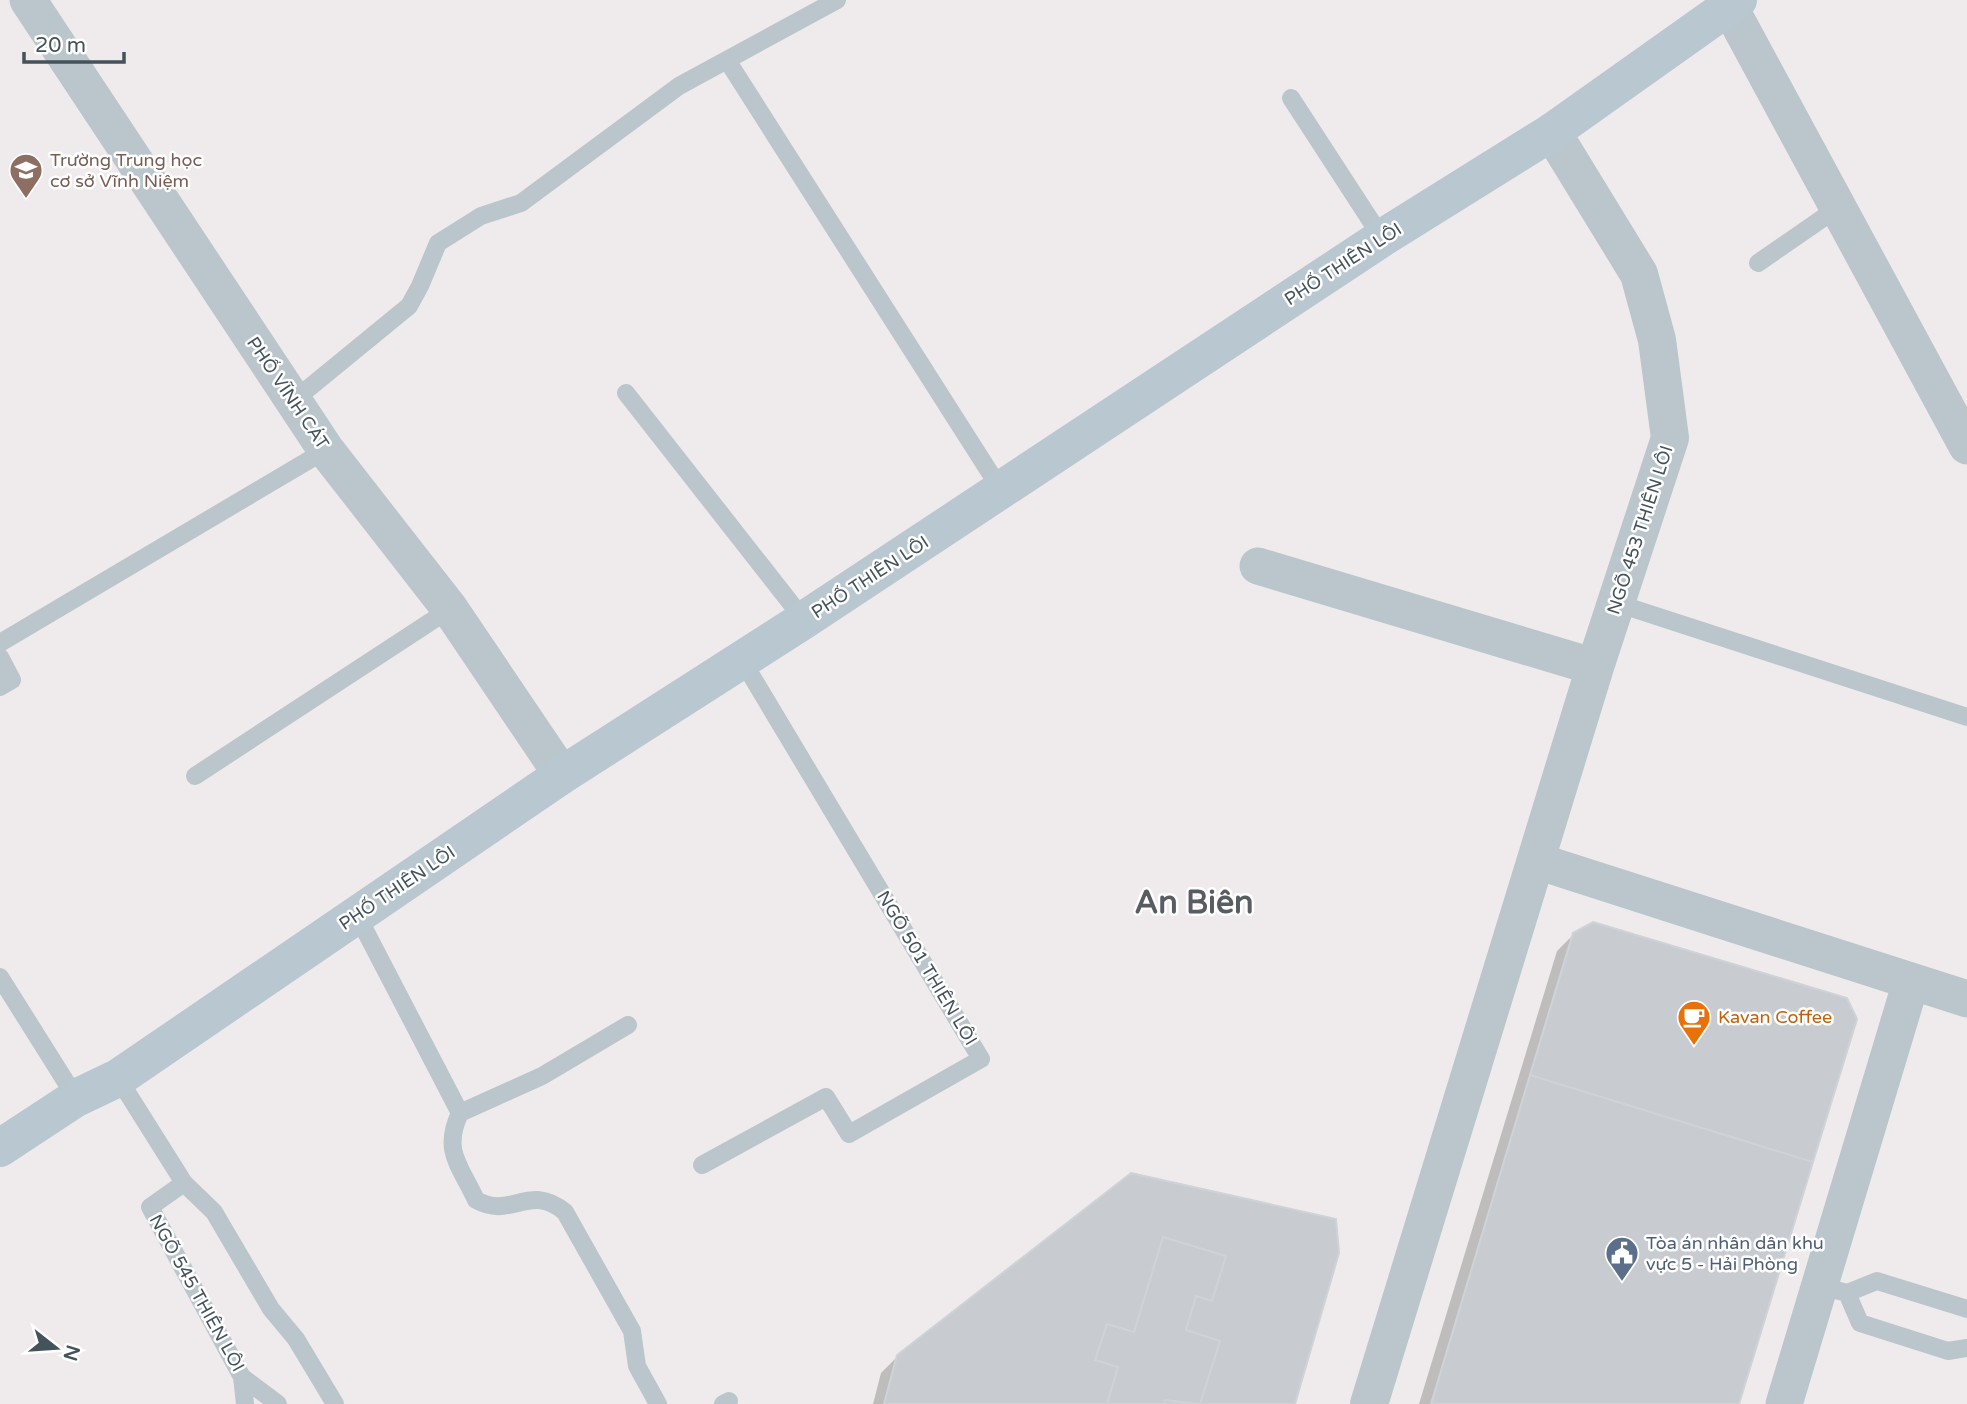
<svg xmlns="http://www.w3.org/2000/svg" width="1967" height="1404" font-family="'Varela Round',sans-serif">
	<style>
		.shadow { fill: #0003 }
		.building { fill: #c8ccd1; stroke: #cfd3d8; stroke-width: 2 }
		.lines { fill: none; stroke-linecap: round; stroke-linejoin: round }
		.service { stroke: #bac6cc; stroke-width: 18 }
		.minor { stroke: #bac6cc; stroke-width: 37 }
		.tertiary { stroke: #bac6cc; stroke-width: 38 }
		.secondary { stroke: #b9c7d0; stroke-width: 38 }
		.labels { text-anchor: middle; dominant-baseline: central; stroke-width: 5; stroke-linejoin: round; paint-order: stroke }
		.education-label { font-size: 18px; fill: #785e54; stroke: #fff; text-anchor: start }
		.street-label { font-size: 18px; fill: #445259; stroke: #fff }
		.food-label { font-size: 18px; fill: #c56008; stroke: #fff; text-anchor: start }
		.service-label { font-size: 18px; fill: #4e5e75; stroke: #fff; text-anchor: start }
		.town-label { font-size: 32px; font-weight: bold; fill: #585d61; stroke: #fff }
	</style>
	<rect width="100%" height="100%" fill="#efebec"/>
	<!-- shadow -->
	<path class="shadow" d="M1574,934L1738,1404H1419L1557,951Z
		M898,1356L1293,1404H873L881,1373Z"/>
	<!-- building -->
	<path class="building" d="M1593,922L1847,998L1857,1019L1813,1162L1530,1075L1573,933Z
		M1530,1075L1813,1162L1739,1404H1431Z
		M1131,1173L1336,1219L1339,1253L1295,1404H884L897,1355Z
		M1163,1237L1226,1256L1212,1301L1196,1296L1186,1330L1220,1341L1200,1404L1165,1400L1164,1404H1107L1118,1367L1095,1360L1107,1324L1134,1332Z"/>
	<g class="lines">
		<!-- service -->
		<path class="service" d="M727,60L1001,490
			M1291,98L1382,238
			M1758,263L1836,209
			M626,393L804,620
			M293,401L409,306L420,286L438,243L481,216L521,203L679,86L837,0
			M1616,603L1967,717
			M0,643L326,450
			M0,657L12,680L0,687
			M195,776L450,609
			M357,915L460,1113C442,1151 460,1165 476,1200C512,1220 529,1182 565,1212L632,1331L637,1366L658,1404
			M0,977L76,1098
			M118,1078L184,1183L214,1212L271,1309L296,1339L335,1404
			M460,1113L542,1076L628,1025
			M702,1165L826,1097L849,1134L981,1059L742,660
			M184,1183L150,1207L242,1377L278,1404
			M1821,1286L1847,1293L1877,1281L1967,1309
			M1847,1293L1860,1323L1948,1351L1967,1348
			M242,1377L245,1404
			M723,1404L729,1401"/>
		<!-- minor -->
		<path class="minor" d="M28,0L326,450L450,609L562,775
			M1729,6L1967,446
			M1258,566L1595,667
			M1537,861L1967,999
			M1784,1404L1911,982"/>
		<!-- tertiary -->
		<path class="tertiary" d="M1369,1404L1595,667L1670,438L1657,340L1639,274L1552,132"/>
		<!-- secondary -->
		<path class="secondary" d="M0,1148L76,1098L118,1078L562,775L804,620L1382,238L1552,132L1738,0"/>
	</g>
	<!-- icons -->
	<defs>
		<symbol id="school-pin" viewBox="-11 -11 22 30"><path d="M0 17L-7.5 6A9.5 9.5 0 1 1 7.5 6Z" fill="#8d6e63" stroke="#fff"/><path d="M0-5L7-2L0 1L-7-2ZM-4 1L0 2.5L4 1V4Q0 6-4 4Z" fill="#fff"/></symbol>
		<symbol id="cafe-pin" viewBox="-11 -11 22 30"><path d="M0 17L-7.5 6A9.5 9.5 0 1 1 7.5 6Z" fill="#e8710a" stroke="#fff"/><path d="M-5.5-4.5H6V0H3Q3 3.5 0 3.5H-2.5Q-5.5 3.5-5.5 0ZM3-3.2v2h1.7v-2ZM-6 4.5H4V6H-6Z" fill="#fff"/></symbol>
		<symbol id="civic-pin" viewBox="-11 -11 22 30"><path d="M0 17L-7.5 6A9.5 9.5 0 1 1 7.5 6Z" fill="#5c6f8a" stroke="#fff"/><path d="M-.6-6.5H3V-4.5H.6V-3L4-1V1h2V6H-6V1h2V-1L-.6-3ZM-1.2 2.5V6h2.4V2.5Z" fill="#fff"/></symbol>
	</defs>
	<g fill-rule="evenodd">
		<use href="#school-pin" x="7" y="151" width="38" height="52"/>
		<use href="#cafe-pin" x="1675" y="998" width="38" height="52"/>
		<use href="#civic-pin" x="1603" y="1234" width="38" height="52"/>
	</g>
	<g class="labels">
		<!-- education labels -->
		<g class="education-label">
			<text x="50" y="160">Trường Trung học<tspan x="50" dy="21">cơ sở Vĩnh Niệm</tspan></text>
		</g>
		<!-- street labels -->
		<g class="street-label">
			<text transform="translate(1343 264) rotate(-33)">PHỐ THIÊN LÔI</text>
			<text transform="translate(288 393) rotate(56)">PHỐ VĨNH CÁT</text>
			<text transform="translate(1640 530) rotate(-72)">NGÕ 453 THIÊN LÔI</text>
			<text transform="translate(870 577) rotate(-33)">PHỐ THIÊN LÔI</text>
			<text transform="translate(397 888) rotate(-34)">PHỐ THIÊN LÔI</text>
			<text transform="translate(927 968) rotate(59)">NGÕ 501 THIÊN LÔI</text>
			<text transform="translate(197 1293) rotate(61)">NGÕ 545 THIÊN LÔI</text>
		</g>
		<!-- food labels -->
		<g class="food-label">
			<text x="1718" y="1017">Kavan Coffee</text>
		</g>
		<!-- service labels -->
		<g class="service-label">
			<text x="1646" y="1243">Tòa án nhân dân khu<tspan x="1646" dy="21">vực 5 - Hải Phòng</tspan></text>
		</g>
		<!-- town labels -->
		<g class="town-label">
			<text x="1194" y="903">An Biên</text>
		</g>
	</g>
	<!-- north arrow -->
	<g transform="translate(56 1348) rotate(107)" stroke="#ffffff" stroke-width="5" paint-order="stroke">
	<path d="M0-5L12 26L0 18L-12 26Z" fill="#445259"/>
	<text y="-10" font-size="19" font-weight="bold" text-anchor="middle" fill="#445259">N</text>
	</g>
	<!-- scale -->
	<path d="M24 52v10h100v-10" fill="none" stroke="#445259" stroke-width="3.5"/>
	<text x="35" y="52" font-size="21" fill="#445259" stroke="#ffffff" stroke-width="5" paint-order="stroke">20 m</text>
</svg>
